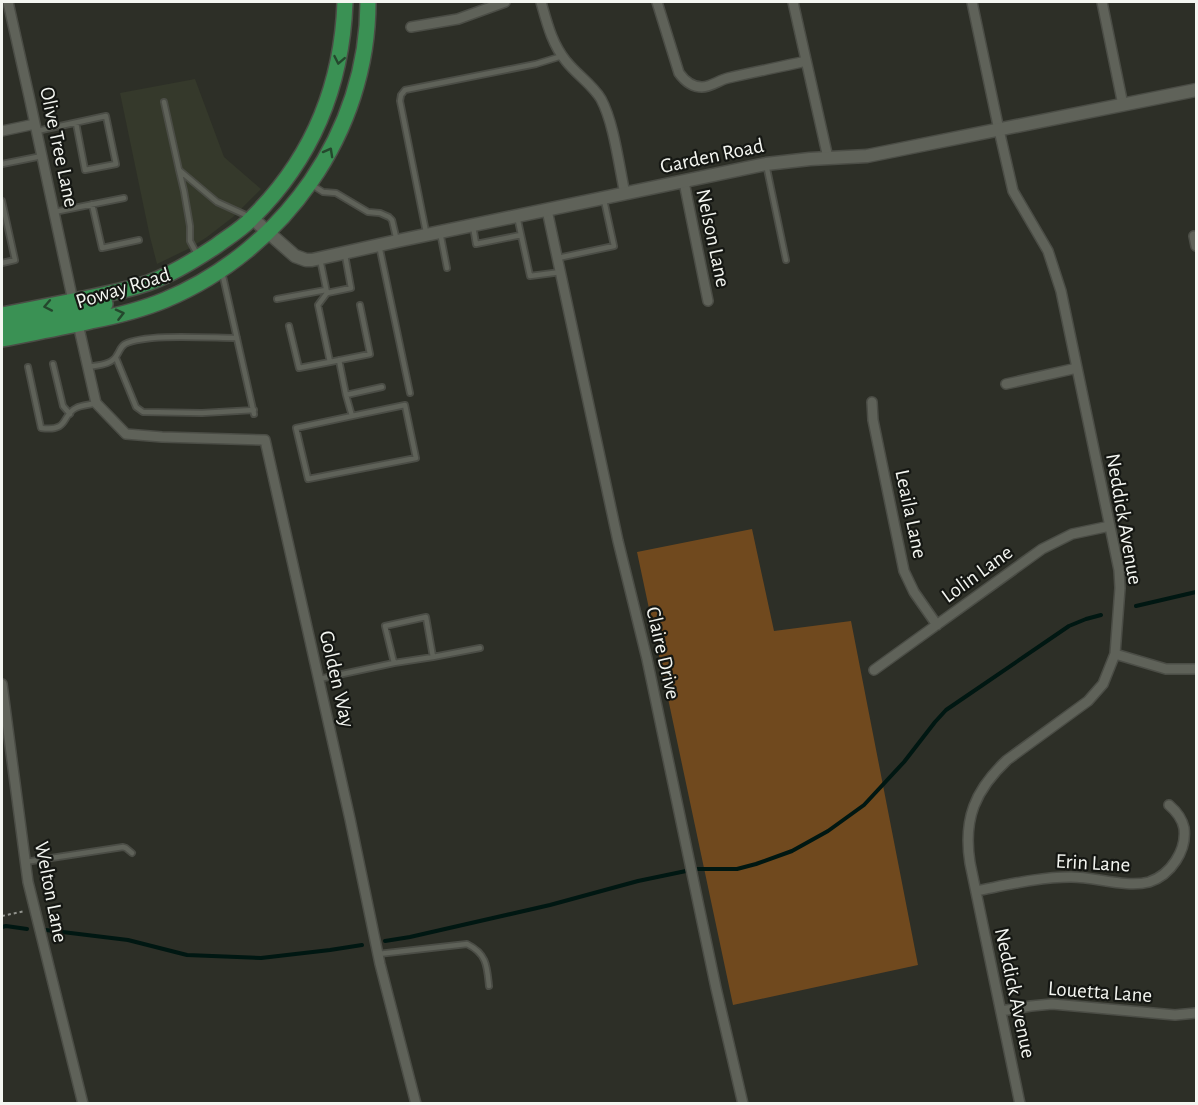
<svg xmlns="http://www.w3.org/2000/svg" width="1198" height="1105" font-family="'Alegreya Sans',sans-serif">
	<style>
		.built { fill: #35392b }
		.green { fill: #70491e }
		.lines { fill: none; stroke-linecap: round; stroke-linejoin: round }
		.stream { stroke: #001712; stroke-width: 4 }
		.service-casing { stroke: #4b4d46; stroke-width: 8 }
		.minor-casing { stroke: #4b4d46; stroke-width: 12 }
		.tertiary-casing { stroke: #4b4d46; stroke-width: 15 }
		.primary-casing { stroke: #4b4d46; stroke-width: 18 }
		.path { stroke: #91938d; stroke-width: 2; stroke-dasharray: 3 3; stroke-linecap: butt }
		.service { stroke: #5f6259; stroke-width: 4.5 }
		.minor { stroke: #5f6259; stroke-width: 9 }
		.tertiary { stroke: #5f6259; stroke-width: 12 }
		.primary { stroke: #3a9154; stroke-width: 15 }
		.oneway { stroke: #24482d }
		.labels { text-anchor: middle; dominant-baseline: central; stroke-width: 4.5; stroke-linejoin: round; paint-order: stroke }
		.street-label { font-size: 21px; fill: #f4f6f1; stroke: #151713 }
	</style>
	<rect width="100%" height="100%" fill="#2d2f27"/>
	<!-- built -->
	<path class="built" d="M195,79L224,157L261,189L233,217L207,237L190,248L157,264L150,237L120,93Z"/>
	<!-- green -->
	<path class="green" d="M752,529L774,631L851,621L918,965L733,1005L637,552Z"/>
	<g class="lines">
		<!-- stream -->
		<path class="stream" d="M1136,606L1196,592
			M694,869H737L756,864L792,851L828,831L864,805L904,762L935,722L946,710L1069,626L1086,619L1101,615
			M2,927L6,926L27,929
			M46,930L128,940L187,955L261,958L330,950L362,945
			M385,941L410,937L550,905L638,881L686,871"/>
		<defs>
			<path id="service" d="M164,102L179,170L217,202L250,217
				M37,131L106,116L116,164L85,170L76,123
				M2,164L42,156
				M766,164L786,260
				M179,170L184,191L190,226V241L197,254
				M312,185L323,192L336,193L368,212L380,213L389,217L392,220L397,241
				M2,201L15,260L2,263
				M92,204L102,248L139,240
				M54,212L124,198
				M517,216L530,276L561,272
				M473,226L476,244L521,235
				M426,232L400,101L401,95L405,90L536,64L562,56
				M440,232L447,268
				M379,245L410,393
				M558,258L614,246L604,200
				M320,259L327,293L351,288L345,255
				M222,272L254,414
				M327,293L318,305L330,362L370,354L360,305
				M277,299L326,290
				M289,326L299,368L330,362
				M116,358L136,407L143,412L202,413L254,410
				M339,360L346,395L382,387
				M53,364L63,406L70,414
				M28,367L41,428C70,432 61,415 76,408C82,405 90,405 96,403
				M88,367C98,365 112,365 117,355C120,351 120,347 125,344C145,333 211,338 237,338
				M346,395L352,416L296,428L308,479L416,458L405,405L352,416
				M433,657L480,648
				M319,679L394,663L385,626L426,617L433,657L394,663
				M25,862L123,847L126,848L132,853
				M378,954L467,944C487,954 487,966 489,986"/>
			<path id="minor" d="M8,2L29,96L73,301
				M541,2C547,23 552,44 566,61C577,75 592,84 601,99C614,123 619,166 625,194
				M657,2L679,73C684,80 692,87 702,87C711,87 719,80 728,78C754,72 780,67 806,61
				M793,2L828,158
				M972,2L999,130L1013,191L1048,251L1061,291L1119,570L1120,588L1115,654L1103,684L1088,701L1007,760C975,790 963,819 970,863L1020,1104
				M1102,2L1123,105
				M411,27L458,19L505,2
				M2,131L35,124
				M684,182L708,301
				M547,210L618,541L647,659L716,988L743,1104
				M1194,236L1196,246
				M78,324L96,403L126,434L162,437L265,440L350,819L380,964L416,1104
				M1006,384L1077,368
				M872,402L873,420L904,571L914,592L937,625
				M1115,654L1166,669H1196
				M874,670L1042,549L1072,534L1110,526
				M2,684L28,882L83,1104
				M976,891C1007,885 1039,877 1071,877C1096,877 1126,888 1149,882C1171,875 1187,850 1184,828C1182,818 1176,811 1169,805
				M1001,1011L1031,1006L1052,1004L1175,1015L1196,1013"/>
			<path id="tertiary" d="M252,218L295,256L306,260H312L397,241L766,164L810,159L867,156L1196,90"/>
			<path id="primary" d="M2,315C27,310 52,305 78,300C101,295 125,291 148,283C173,274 195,260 216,246C228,237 242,229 252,218C313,158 342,86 345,2
				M78,324V314L82,311L88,308L105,304
				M2,328L64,315C70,311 74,308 73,301
				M2,339C31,333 61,328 91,321C116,316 141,310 165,300C284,250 368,132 368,2"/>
		</defs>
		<!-- service casing -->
		<use href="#service" class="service-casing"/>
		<!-- minor casing -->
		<use href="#minor" class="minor-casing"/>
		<!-- tertiary casing -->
		<use href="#tertiary" class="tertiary-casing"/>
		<!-- primary casing -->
		<use href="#primary" class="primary-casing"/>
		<!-- path -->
		<path class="path" d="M2,916L25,911"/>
		<!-- service -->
		<use href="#service" class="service"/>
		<!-- minor -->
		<use href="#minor" class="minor"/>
		<!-- tertiary -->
		<use href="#tertiary" class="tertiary"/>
		<!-- primary -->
		<use href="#primary" class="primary"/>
	</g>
	<!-- one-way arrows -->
	<defs><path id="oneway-chevron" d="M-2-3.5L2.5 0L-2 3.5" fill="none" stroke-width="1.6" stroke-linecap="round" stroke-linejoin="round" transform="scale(1.5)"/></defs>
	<g class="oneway">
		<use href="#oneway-chevron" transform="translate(339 60) rotate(101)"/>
		<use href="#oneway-chevron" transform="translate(329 152) rotate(-61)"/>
		<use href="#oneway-chevron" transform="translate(48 306) rotate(169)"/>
		<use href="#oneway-chevron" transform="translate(120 314) rotate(-14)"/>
	</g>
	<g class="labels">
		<!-- street labels -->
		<g class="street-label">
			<text transform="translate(59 147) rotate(78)">Olive Tree Lane</text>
			<text transform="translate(712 156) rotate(-12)">Garden Road</text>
			<text transform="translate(713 238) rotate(78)">Nelson Lane</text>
			<text transform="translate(123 288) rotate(-17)">Poway Road</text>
			<text transform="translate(911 514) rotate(78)">Leaila Lane</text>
			<text transform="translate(1124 519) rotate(80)">Neddick Avenue</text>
			<text transform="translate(977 574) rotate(-36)">Lolin Lane</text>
			<text transform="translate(663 653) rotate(77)">Claire Drive</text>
			<text transform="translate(337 679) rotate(77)">Golden Way</text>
			<text transform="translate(1093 863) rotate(3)">Erin Lane</text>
			<text transform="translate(51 892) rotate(79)">Welton Lane</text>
			<text transform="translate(1100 992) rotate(4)">Louetta Lane</text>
			<text transform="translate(1015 993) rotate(78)">Neddick Avenue</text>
		</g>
	</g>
	<!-- border -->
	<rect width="1198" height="1105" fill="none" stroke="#f4f6f1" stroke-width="6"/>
</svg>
